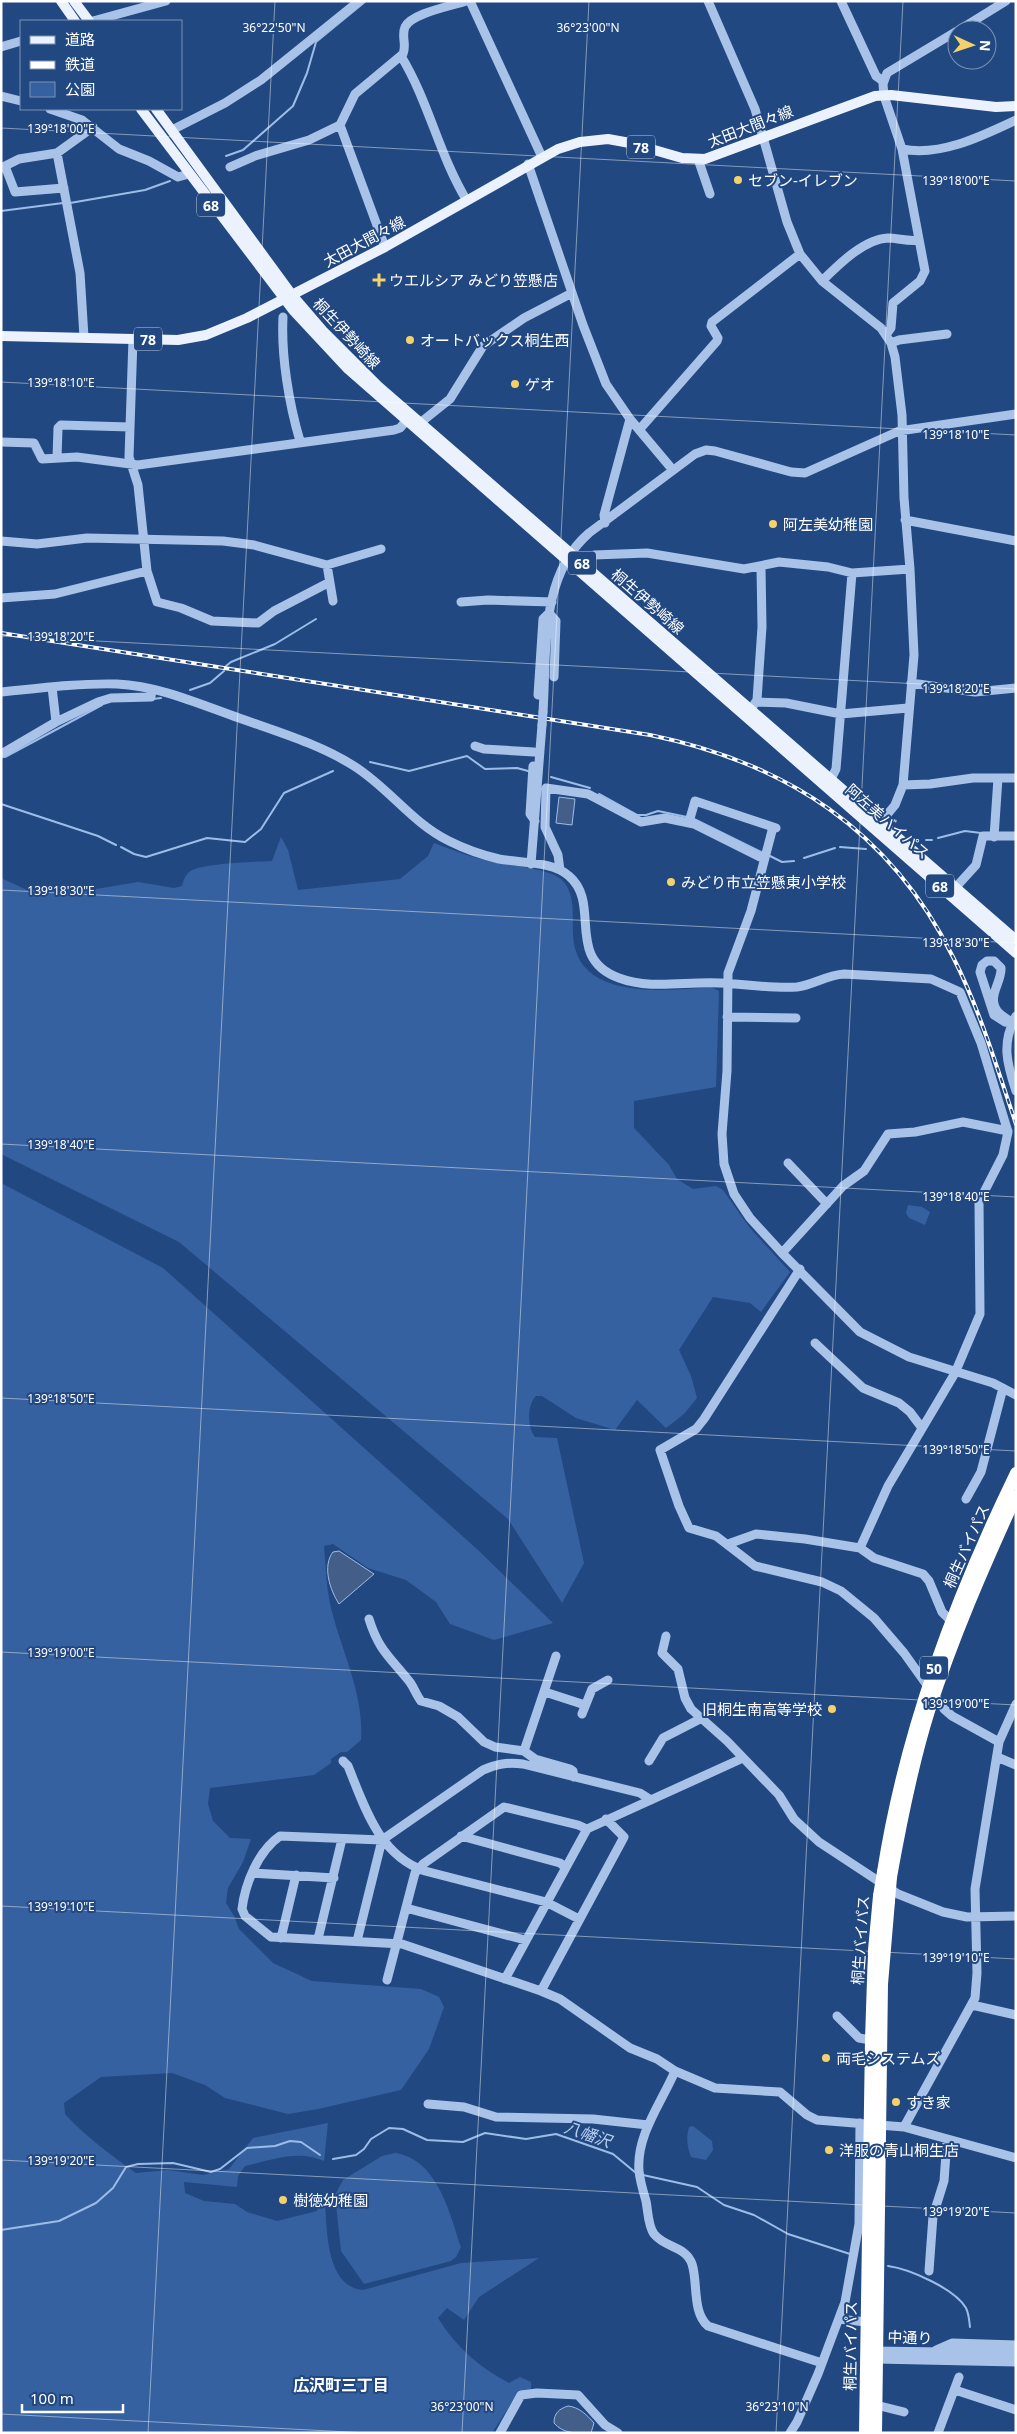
<svg xmlns="http://www.w3.org/2000/svg" width="1017" height="2434" font-family="'Noto Sans','Noto Sans JP',sans-serif">
	<style>
		.green { fill: #3661a0 }
		.water { fill: #435f89; stroke: #9dbde9 }
		.lines { fill: none; stroke-linecap: round; stroke-linejoin: round }
		.stream { stroke: #9dbde9; stroke-width: 2 }
		.minor { stroke: #a9c3e8; stroke-width: 9 }
		.major { stroke: #ebf2fd; stroke-width: 10 }
		.highway { stroke: #fff; stroke-width: 12 }
		.rail-casing { stroke: #fff; stroke-width: 4 }
		.rail { stroke: #224882; stroke-width: 2; stroke-dasharray: 5.5; stroke-linecap: butt }
		.minor-bridge { stroke: #a9c3e8; stroke-width: 9 }
		.highway-bridge { stroke: #fff; stroke-width: 12 }
		.ticks { fill: none; stroke: #fff; stroke-width: 1; stroke-opacity: 0.45 }
		.poi-dot { fill: #f4d26b; stroke: #224882; stroke-width: 2 }
		.labels { text-anchor: middle; dominant-baseline: central; stroke-width: 4; stroke-linejoin: round; paint-order: stroke }
		.shield { fill: #224882; stroke: #bdc8da; stroke-width: 1 }
		.shield-label { font-size: 14px; font-weight: bold; fill: #fff }
		.street-label { font-size: 15px; fill: #fff; stroke: #224882 }
		.poi-label { font-size: 15px; fill: #fff; stroke: #224882; text-anchor: start }
		.water-label { font-size: 16px; font-style: italic; fill: #b5cdef; stroke: #224882 }
		.neighbourhood-label { font-size: 16px; font-weight: bold; fill: #fff; stroke: #224882 }
		.ticks-label { font-size: 12px; text-anchor: middle; fill: #fff; stroke: #224882; stroke-width: 4; stroke-linejoin: round; paint-order: stroke }
	</style>
	<rect width="100%" height="100%" fill="#224882"/>
	<!-- green -->
	<path class="green" d="M281,837L288,850L298,890L400,879L428,856L434,843C448,848 462,854 477,858C495,863 549,868 561,879C576,893 572,914 573,933C574,1001 664,991 711,987L719,991L716,1087L634,1101V1128L669,1165L677,1179L693,1189L716,1186L723,1190L749,1227L790,1272L761,1312L750,1303L713,1297L679,1350L691,1376L697,1398L684,1414L666,1428L637,1400L615,1430L576,1418L542,1396H536C527,1404 527,1427 535,1437L557,1438L584,1563L562,1603L508,1519L179,1242L1,1154V878L27,890L84,891L138,882L174,888L182,886C183,881 185,876 189,872C201,863 255,862 272,861Z
		M1,1183L163,1268L478,1550L553,1623L494,1640L450,1624L436,1602L406,1580L368,1568L333,1544L324,1546C326,1568 326,1590 332,1612C343,1654 364,1695 361,1740L347,1752H341L331,1759V1763L314,1775L210,1788L208,1804L213,1821L230,1838L251,1839L243,1862L228,1888L226,1903L234,1916L239,1929L273,1963L312,1981L421,1989L439,1997L444,2007L429,2049L401,2090L318,2109L288,2114L225,2098L205,2085L172,2073L101,2077L64,2103L65,2114C86,2137 111,2155 136,2173L168,2170L203,2175L229,2169L253,2138L328,2123L324,2161C298,2149 271,2160 245,2166L238,2176L237,2187L184,2182L185,2193L204,2201L235,2204L247,2212L277,2221L317,2211L318,2198L325,2203C327,2230 326,2287 363,2290L461,2263L539,2258L479,2297L464,2320L447,2308L438,2318C455,2346 480,2368 509,2383L520,2377L531,2382V2389L516,2396L492,2433H1Z
		M908,1205L922,1207L930,1212L925,1225L909,1218L906,1213Z
		M693,2126L712,2141L713,2150L706,2160L691,2157C687,2147 686,2137 689,2127Z
		M395,2153C438,2159 450,2215 461,2247L456,2257L451,2261L364,2284L341,2251L335,2195L343,2180L382,2156Z"/>
	<!-- water -->
	<path class="water" d="M559,797L575,799L572,825L556,823Z
		M339,1551L374,1574L339,1604C330,1590 322,1566 333,1552Z
		M568,2406C579,2407 587,2415 594,2423L591,2433C576,2433 563,2434 554,2423C554,2413 559,2409 568,2406Z"/>
	<g class="lines">
		<!-- stream -->
		<path class="stream" d="M226,156L243,150L293,106L307,73L316,42L366,1
			M70,203L145,190L170,181
			M1,211L63,203
			M226,666L231,662L275,644L316,619
			M190,690L210,683L224,671
			M153,699L161,698
			M5,757L102,705
			M370,762L409,771L467,756L485,769L517,768L528,771
			M551,777L590,788
			M599,794L637,815H646L658,811L687,817
			M1,804L98,836L116,845
			M694,819L763,853
			M938,838L965,831L981,833
			M926,840H932
			M121,847L134,854L146,857L207,838L245,842L261,829L284,793L333,771
			M840,847L866,849
			M770,856L782,862L794,861
			M804,858L835,848
			M333,2159L356,2155L364,2149L371,2139L389,2128L403,2129L427,2140L463,2142L485,2133L526,2139L556,2134L613,2154L636,2173
			M643,2175L697,2187L724,2205L754,2215L788,2234L850,2254
			M1,2230L59,2221L96,2203L113,2188L126,2167L138,2164L173,2163L211,2172L220,2169L247,2148L275,2146L290,2141L301,2142L320,2155
			M888,2266C910,2269 955,2289 966,2308C969,2314 969,2320 970,2327"/>
		<!-- minor -->
		<path class="minor" d="M470,1L542,157
			M708,1L755,109L787,222L800,254L822,281L881,328L891,343L895,357L902,415L904,498L910,569L914,655L903,785L895,805L876,828
			M841,1L876,76L883,81
			M93,21L166,1
			M959,30L1006,1
			M1,47L21,41
			M401,56C429,102 439,155 467,201
			M1,96L21,101
			M50,109L82,120L119,149L149,161L178,177L189,174
			M340,125L385,247
			M172,130L225,103L261,80L359,1
			M902,149C940,157 982,136 1016,120
			M57,153L80,273L84,337
			M698,159L710,194
			M528,164L583,325L606,384L630,419L672,469
			M5,166L15,192L64,188
			M230,167L255,156L309,140L340,125L355,94L403,54C407,45 401,36 405,27C412,13 452,6 466,1
			M1,168L19,159L57,153L93,127
			M822,281C838,265 864,239 888,238C898,238 909,242 919,240
			M283,317C281,356 289,404 300,441
			M886,335L891,328L893,303L920,281L925,271L902,149L884,96L883,84L887,73L957,31
			M133,339L129,457L138,485L147,571L157,602L181,608L212,621L258,623L274,611L328,583
			M891,343L899,340L947,334
			M420,423L450,399L483,346L524,318L572,293
			M639,430L717,341L718,338L711,326L712,322L800,254
			M1,442L34,443L42,459L77,457L138,465L394,430L400,428L406,421
			M57,458L58,428L61,425L130,427
			M905,520L1016,541
			M605,523L604,515L630,419
			M1,541L37,544L87,538L223,541L254,545L327,565L381,549
			M594,555L647,553L744,569L779,562L828,567L852,573L910,569
			M327,565L333,601
			M1,598L55,594L147,571
			M461,602L488,600L552,602
			M911,683L975,692L1016,688
			M52,687L56,722
			M1,692C40,688 79,683 117,684C160,686 199,704 239,718C278,732 319,744 354,766C389,788 412,823 449,841C465,849 482,855 499,859C520,863 553,861 569,876C602,904 564,958 619,978C651,990 686,981 720,983C744,984 773,989 797,987C813,985 827,975 844,974L931,979L960,992L981,1043L1008,1132L1003,1155L979,1202L980,1314L955,1373L888,1486L860,1548
			M538,695L543,619L549,613L556,621L554,677
			M756,702L786,703L841,714L908,708
			M753,706L757,700L762,627L761,568
			M543,712C547,652 539,576 589,533L695,454L706,450L715,451L791,472L805,473L899,431L1016,414
			M475,746L484,749L534,752
			M1,754L56,722L98,702L111,698L151,697L152,689
			M533,766L530,814L535,821
			M831,779L836,769L852,573
			M903,785L930,784L973,778H1016
			M689,822L695,801L776,828
			M773,827L751,911L728,973L727,1071L722,1134L724,1164L734,1194L750,1218L782,1253L860,1332L909,1357L993,1383L1016,1395
			M994,837L998,778
			M531,864L542,725
			M560,870L558,855L545,827L546,788L588,794L641,822L665,818L694,824L764,859
			M956,887L976,865L983,836H1016
			M987,961H994L1001,968C1002,983 985,998 999,1013C1003,1017 1008,1019 1012,1023L1005,1022L994,1015L980,972L982,965Z
			M1016,1016C1001,1043 1007,1064 1016,1091
			M727,1017L796,1018
			M788,1163L827,1204
			M782,1253L843,1186L864,1171L888,1134L915,1132L963,1122L1008,1131
			M800,1269L704,1419L696,1429L660,1450L679,1506L689,1528L716,1536L755,1566L822,1582L841,1591L874,1618L904,1653L944,1709L952,1716L999,1742
			M815,1343L863,1388L899,1403L910,1412L922,1428
			M966,1499L981,1472L1003,1388
			M728,1544L756,1534L805,1539L860,1548L874,1558L923,1574L929,1581L942,1612L951,1621
			M369,1619C379,1651 390,1657 409,1681C414,1687 416,1695 421,1701L439,1706L458,1717L484,1742L495,1747L524,1751L535,1759L570,1769L573,1771L574,1777
			M666,1636L662,1653L678,1669L685,1698L691,1709L727,1741L779,1795L794,1819L819,1842L898,1894L943,1912L967,1917L1016,1916
			M545,1692L585,1705
			M582,1714L592,1689L608,1680
			M524,1751L556,1656
			M997,1757L1016,1765
			M343,1761L348,1766C365,1808 379,1855 425,1871L546,1902L579,1919
			M649,1761L663,1738L700,1719
			M651,1800L640,1793L523,1764C507,1762 497,1764 483,1770L382,1840L280,1836C258,1851 245,1884 242,1909L245,1916L271,1937L402,1944L541,1991L560,1999L630,2048L657,2059L675,2071L715,2088L780,2092L807,2115L817,2120L904,2127L1016,2158
			M461,1836L560,1863L565,1867
			M252,1873L334,1878
			M406,1908L525,1940
			M281,1938L296,1875
			M318,1939L342,1839
			M357,1941L382,1840
			M505,1979L587,1829L743,1758
			M387,1980L415,1873L423,1864L504,1807L578,1825L587,1829
			M541,1991L624,1837L606,1819
			M972,2005L1016,2015
			M837,2016L859,2038L871,2040
			M675,2071C662,2102 636,2135 639,2171C640,2181 643,2191 646,2201C648,2211 648,2226 654,2234C665,2248 686,2246 692,2264C698,2282 692,2313 708,2326L822,2363
			M428,2104L464,2107L496,2117L593,2119L648,2125
			M904,2127L975,1998L977,1973L975,1889L999,1742L1016,1704
			M929,2271L933,2216L944,2181L947,2140
			M839,2319L866,2322
			M936,2350L952,2343L1016,2345
			M873,2351L1016,2353
			M872,2357L876,2359L1016,2362
			M955,2390L1016,2410
			M876,2405L904,2412
			M500,2433L521,2395L537,2393L578,2395L605,2425L618,2433
			M790,2433L797,2422L818,2374L845,2302L859,2224L860,2123
			M938,2433L959,2377"/>
		<!-- major -->
		<path class="major" d="M61,1L75,21
			M74,1L89,21
			M141,109L293,310L348,369L1016,953
			M156,109L292,295L323,331L378,386L1016,940
			M1,336L178,340L206,335L247,318L385,247L558,149L580,142L608,139L630,143L682,158L705,159L875,96L891,95L996,107L1016,106"/>
		<!-- highway -->
		<path class="highway" d="M883,1872C905,1732 954,1601 1016,1473
			M891,1877C901,1821 912,1765 929,1711C953,1637 984,1566 1016,1496
			M865,2433L871,2040L874,1950L879,1896
			M876,2433L882,1984L889,1901"/>
		<defs>
			<path id="rail" d="M1,633L650,735C786,763 890,830 953,957C980,1010 997,1068 1016,1124"/>
		</defs>
		<!-- rail casing -->
		<use href="#rail" class="rail-casing"/>
		<!-- rail -->
		<use href="#rail" class="rail"/>
		<!-- minor-bridge -->
		<path class="minor-bridge" d="M542,725L543,712"/>
		<!-- highway-bridge -->
		<path class="highway-bridge" d="M879,1896L883,1872
			M889,1901L891,1877"/>
	</g>
	<!-- ticks -->
	<path class="ticks" d="M1,128L1016,181M1,382L1016,435M1,636L1016,689M1,890L1016,943M1,1144L1016,1197M1,1398L1016,1451M1,1652L1016,1705M1,1906L1016,1959M1,2160L1016,2213M1,2414L368,2433M148,2433L275,1M462,2433L589,1M776,2433L903,1"/>
	<!-- markers -->
	<g class="poi-dot">
		<circle cx="738" cy="180" r="5"/>
		<path d="M376.5 272.5h5v5h5v5h-5v5h-5v-5h-5v-5h5z"/>
		<circle cx="410" cy="340" r="5"/>
		<circle cx="515" cy="384" r="5"/>
		<circle cx="773" cy="524" r="5"/>
		<circle cx="671" cy="882" r="5"/>
		<circle cx="832" cy="1709" r="5"/>
		<circle cx="826" cy="2058" r="5"/>
		<circle cx="896" cy="2102" r="5"/>
		<circle cx="829" cy="2150" r="5"/>
		<circle cx="283" cy="2200" r="5"/>
	</g>
	<g class="labels">
		<!-- shield labels -->
		<g class="shield">
			<rect x="627" y="135.5" width="28" height="23" rx="4"/>
			<rect x="197" y="193.5" width="28" height="23" rx="4"/>
			<rect x="134" y="327.5" width="28" height="23" rx="4"/>
			<rect x="568" y="551.5" width="28" height="23" rx="4"/>
			<rect x="926" y="874.5" width="28" height="23" rx="4"/>
			<rect x="920" y="1656.5" width="28" height="23" rx="4"/>
		</g>
		<g class="shield-label">
			<text x="641" y="147">78</text>
			<text x="211" y="205">68</text>
			<text x="148" y="339">78</text>
			<text x="582" y="563">68</text>
			<text x="940" y="886">68</text>
			<text x="934" y="1668">50</text>
		</g>
		<!-- street labels -->
		<g class="street-label">
			<text transform="translate(750 126) rotate(-21)">太田大間々線</text>
			<text transform="translate(364 241) rotate(-28)">太田大間々線</text>
			<text transform="translate(347 333) rotate(47)">桐生伊勢崎線</text>
			<text transform="translate(648 601) rotate(41)">桐生伊勢崎線</text>
			<text transform="translate(888 821) rotate(41)">阿左美バイパス</text>
			<text transform="translate(966 1546) rotate(-66)">桐生バイパス</text>
			<text transform="translate(860 1940) rotate(-86)">桐生バイパス</text>
			<text transform="translate(910 2337) rotate(2)">中通り</text>
			<text transform="translate(850 2346) rotate(-89)">桐生バイパス</text>
		</g>
		<!-- poi labels -->
		<g class="poi-label">
			<text x="748" y="180">セブン-イレブン</text>
			<text x="389" y="280">ウエルシア みどり笠懸店</text>
			<text x="420" y="340">オートバックス桐生西</text>
			<text x="525" y="384">ゲオ</text>
			<text x="783" y="524">阿左美幼稚園</text>
			<text x="681" y="882">みどり市立笠懸東小学校</text>
			<text x="822" y="1709" text-anchor="end">旧桐生南高等学校</text>
			<text x="836" y="2058">両毛システムズ</text>
			<text x="906" y="2102">すき家</text>
			<text x="839" y="2150">洋服の青山桐生店</text>
			<text x="293" y="2200">樹徳幼稚園</text>
		</g>
		<!-- water labels -->
		<g class="water-label">
			<text transform="translate(588 2134) rotate(19)">八幡沢</text>
		</g>
		<!-- neighbourhood labels -->
		<g class="neighbourhood-label">
			<text x="341" y="2385">広沢町三丁目</text>
		</g>
	</g>
	<g class="ticks-label">
		<text x="274" y="32">36°22'50"N</text>
		<text x="588" y="32">36°23'00"N</text>
		<text x="61" y="133">139°18'00"E</text>
		<text x="956" y="185">139°18'00"E</text>
		<text x="61" y="387">139°18'10"E</text>
		<text x="956" y="439">139°18'10"E</text>
		<text x="61" y="641">139°18'20"E</text>
		<text x="956" y="693">139°18'20"E</text>
		<text x="61" y="895">139°18'30"E</text>
		<text x="956" y="947">139°18'30"E</text>
		<text x="61" y="1149">139°18'40"E</text>
		<text x="956" y="1201">139°18'40"E</text>
		<text x="61" y="1403">139°18'50"E</text>
		<text x="956" y="1454">139°18'50"E</text>
		<text x="61" y="1657">139°19'00"E</text>
		<text x="956" y="1708">139°19'00"E</text>
		<text x="61" y="1911">139°19'10"E</text>
		<text x="956" y="1962">139°19'10"E</text>
		<text x="61" y="2165">139°19'20"E</text>
		<text x="956" y="2216">139°19'20"E</text>
		<text x="462" y="2411">36°23'00"N</text>
		<text x="777" y="2411">36°23'10"N</text>
	</g>
	<!-- border -->
	<rect width="1017" height="2434" fill="none" stroke="#ffffff" stroke-width="5"/>
	<!-- legend -->
	<rect x="20" y="20" width="162" height="90" fill="#224882" stroke="#7a91b4"/>
	<rect x="30" y="36" width="25" height="8" fill="#ebf2fd" stroke="#7a91b4"/>
	<text x="65" y="45" font-size="15" fill="#ffffff">道路</text>
	<rect x="30" y="61" width="25" height="8" fill="#ffffff" stroke="#7a91b4"/>
	<text x="65" y="70" font-size="15" fill="#ffffff">鉄道</text>
	<rect x="30" y="82" width="25" height="15" fill="#3661a0" stroke="#7a91b4"/>
	<text x="65" y="95" font-size="15" fill="#ffffff">公園</text>
	<!-- north arrow -->
	<g transform="translate(972 45) rotate(93)"><circle r="24" fill="#224882" stroke="#7a91b4"/>
	<path d="M0-4L9 19L0 12L-9 19Z" fill="#f4d26b"/>
	<text y="-8" font-size="14" font-weight="bold" text-anchor="middle" fill="#ffffff">N</text>
	</g>
	<!-- scale -->
	<path d="M22 2404v8h101v-8" fill="none" stroke="#ffffff" stroke-width="2.5"/>
	<text x="30" y="2404" font-size="15" fill="#ffffff" stroke="#224882" stroke-width="4" paint-order="stroke">100 m</text>
</svg>
